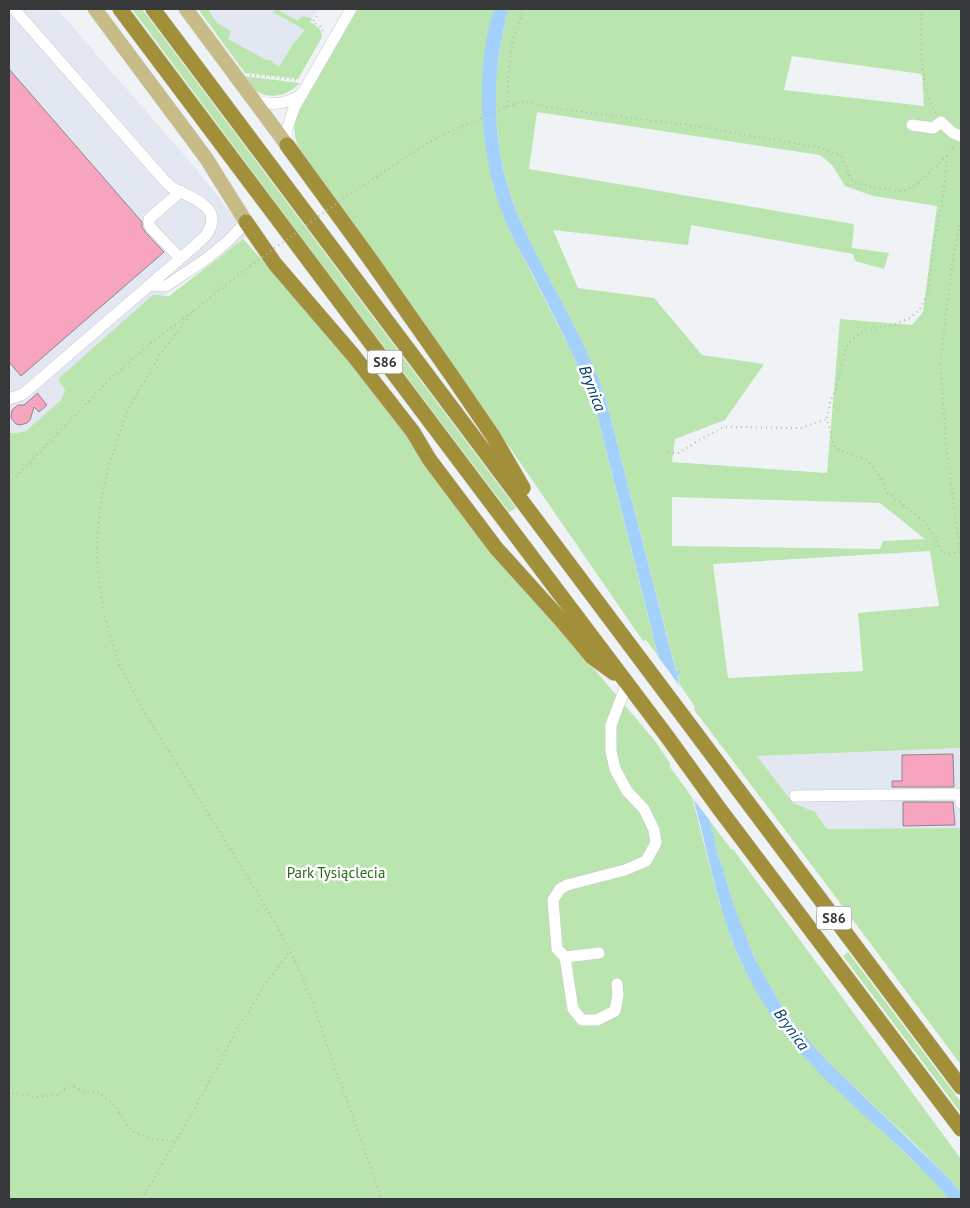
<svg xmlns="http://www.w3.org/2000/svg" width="970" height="1208" font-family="'PT Sans',sans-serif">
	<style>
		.built { fill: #e2e7f1 }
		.green { fill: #bae5af; fill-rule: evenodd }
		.water { fill: #a4d0fc }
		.pier { fill: #f0f3f6 }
		.building { fill: #f6a4c0; stroke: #8b8788 }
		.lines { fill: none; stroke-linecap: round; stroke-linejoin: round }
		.minor-casing { stroke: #c6c8cc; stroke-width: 12 }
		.major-casing { stroke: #cfcfcf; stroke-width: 15 }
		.highway-casing { stroke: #cfcfcf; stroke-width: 16 }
		.path { stroke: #b7b9bb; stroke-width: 2; stroke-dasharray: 1 4; stroke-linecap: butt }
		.minor { stroke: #fff; stroke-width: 11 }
		.major { stroke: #c7bc88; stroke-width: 14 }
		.highway { stroke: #a18f39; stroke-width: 15 }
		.path-bridge { stroke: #b7b9bb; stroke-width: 2; stroke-dasharray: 1 4; stroke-linecap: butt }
		.labels { text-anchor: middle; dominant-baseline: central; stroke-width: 5; stroke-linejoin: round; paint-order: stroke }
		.shield { fill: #fff; stroke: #737474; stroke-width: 1 }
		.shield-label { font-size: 14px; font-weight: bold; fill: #373839 }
		.park-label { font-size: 15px; fill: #2c6819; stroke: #fff }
		.water-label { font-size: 16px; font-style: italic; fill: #013c69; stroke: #fff }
	</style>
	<rect width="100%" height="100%" fill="#f0f3f6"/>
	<!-- built -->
	<path class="built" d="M9,9H57L192,164L249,235L112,333L95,369L9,450Z
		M204,9H318L281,74L227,44Z
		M961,748V828L827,829L815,812L793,803L757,756Z"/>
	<!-- green -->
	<path class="green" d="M132,9H142L516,508L509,512L310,249Z
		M198,9H208L217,23L231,31L228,39L266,60H270L279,67L293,44L305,30L273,12L276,9L298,21L300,18L304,16L312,19L310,22C317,26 322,29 322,37L298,79L245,73Z
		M356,9H494L485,54L482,93L484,134L493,184L507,225L575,359L595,407L658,656L646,640L643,641L415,310L305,159C295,142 292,132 297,113Z
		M508,9H961V748L757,756L793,803L815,812L827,829L961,828V1065L838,900L695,711L694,705L680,685L605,396C584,334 546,279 520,219C495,162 491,100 501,40H503V38L502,37ZM792,56L922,74L924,106L784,90ZM537,112L820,155L832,165L845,186L873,196L937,206L923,312L912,325L840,319L827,473L672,462L675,439L725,420L764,364L702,355L654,298L578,288L553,230L688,245L691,225L853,254L855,261L884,269L889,253L852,248L854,224L529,169ZM672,497L880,503L925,539L883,541L880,549L672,546ZM930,551L939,606L858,613L863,671L728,678L713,564Z
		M244,76L300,83C288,96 269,101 254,89C250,85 247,80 244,76Z
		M243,239L276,275L346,355L488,543L655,741L670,763V767L692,797L719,902L732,941L742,964L756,990L774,1019L791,1041L809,1062L927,1174L949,1199H9V433H17L26,431L61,400L65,390L58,379L153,295L169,296Z
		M710,821L731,849H733L961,1159V1193L947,1176L920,1149L825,1059L800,1031L781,1005L759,967L743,931L734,906L723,868L718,855Z
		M848,952L961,1102V1113L843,956Z"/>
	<!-- water -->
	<path class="water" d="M494,9H508L502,37L503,38V40H501C491,100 495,163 520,219C546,279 584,334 605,396L676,671H681V673L677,675L718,855L723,868L734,906L755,959L781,1005L793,1022L825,1059L947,1176L961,1193V1199H949C896,1135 823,1089 774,1020C752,987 733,949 722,911C714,884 708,856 701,828C692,794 683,759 675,724C649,618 622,513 595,407C577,359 553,315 530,269C522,255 514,240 507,225C480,162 473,74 494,9Z"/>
	<!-- pier -->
	<path class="pier" d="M654,651L684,692L714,826L688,792Z"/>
	<!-- building -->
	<path class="building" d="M9,69L142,222V227L146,233L164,252L21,376L9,362Z
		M38,393V394L47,405L39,412L34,407L30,420L27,423L20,425L16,424L11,418L12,410L18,405H24Z
		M953,754L954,787H892V781H902V755Z
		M903,802H953L955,825L903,826Z"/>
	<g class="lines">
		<defs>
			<path id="minor" d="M255,101C274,105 285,105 302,94
				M912,125L933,128L941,122L953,133L961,136
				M287,145V129L294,108L351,9
				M180,258L152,229L149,224V219L181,191
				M150,285L166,286L206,259L228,241L246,222
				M9,399L23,394L29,389L197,244C201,240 206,236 208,232C224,206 188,197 173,188C170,186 167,183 164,180L14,9
				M795,796L957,794L960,796L961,803
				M565,957L599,953
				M617,984L618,995L615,1011L597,1020H582L573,1009L565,957L557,949L553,900L560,889L567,885L625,870L646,861L656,843L654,830L644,809L627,791L615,769L611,751V725L627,683"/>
			<path id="major" d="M95,9L206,158L246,222
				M186,9L287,145"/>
			<path id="highway" d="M120,9L355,322L666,735L718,807L961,1129
				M153,9L961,1087
				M287,145L370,259L452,376L493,436L523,488
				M246,222L275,264L353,355L413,432L429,459L496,548L561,620L592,657L614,673"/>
		</defs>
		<!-- minor casing -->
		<use href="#minor" class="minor-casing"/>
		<!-- major casing -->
		<use href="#major" class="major-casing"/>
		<!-- highway casing -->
		<use href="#highway" class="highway-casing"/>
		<!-- path -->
		<path class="path" d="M921,9C922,43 918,82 936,113
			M317,16L313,22L321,27L324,34
			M250,75L297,80
			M506,107L508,97V77L513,40L524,9
			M947,156L943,197L934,242L928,292L920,309L910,318L890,326L865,330L851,340L845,350L836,389L830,402L827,419L835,448L867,460L880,476L887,492L924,521L934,536L941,552L950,554L961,552
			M347,196L409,155L438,137L506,107L523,101L552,108L689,125L817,147L835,153L842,157L850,177L854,182L872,187L896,191H903L916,185L947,156L954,146
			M961,220L953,257L940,362L946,443L961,560
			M193,311L162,352L136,395L126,415L109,465L101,499L97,541V560L101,595L105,617L118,662L141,707L244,871L278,928L303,977L382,1199
			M668,452L679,453L699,440L724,427L801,428L827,419
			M9,484L110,379L151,343L193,311L250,266
			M9,1089L13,1093L35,1097L59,1095L64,1089L74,1087L85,1092L97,1091L115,1105L124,1122L134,1132L152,1139L174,1141
			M142,1199L203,1094L210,1079L222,1060L231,1039L238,1026L248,1013L264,986L290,951"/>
		<!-- minor -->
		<use href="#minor" class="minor"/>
		<!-- major -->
		<use href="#major" class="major"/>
		<!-- highway -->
		<use href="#highway" class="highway"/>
		<!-- path-bridge -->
		<path class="path-bridge" d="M250,266L347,196"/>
	</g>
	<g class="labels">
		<!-- shield labels -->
		<g class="shield">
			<rect x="367.5" y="350.5" width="35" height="23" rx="4"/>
			<rect x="816.5" y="906.5" width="35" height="23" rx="4"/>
		</g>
		<g class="shield-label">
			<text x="385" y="362">S86</text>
			<text x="834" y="918">S86</text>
		</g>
		<!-- park labels -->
		<g class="park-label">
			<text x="336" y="872">Park Tysiąclecia</text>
		</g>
		<!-- water labels -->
		<g class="water-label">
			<text transform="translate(593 388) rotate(69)">Brynica</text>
			<text transform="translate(792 1029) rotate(54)">Brynica</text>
		</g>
	</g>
	<!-- border -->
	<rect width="970" height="1208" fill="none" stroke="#373839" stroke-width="20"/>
</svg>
